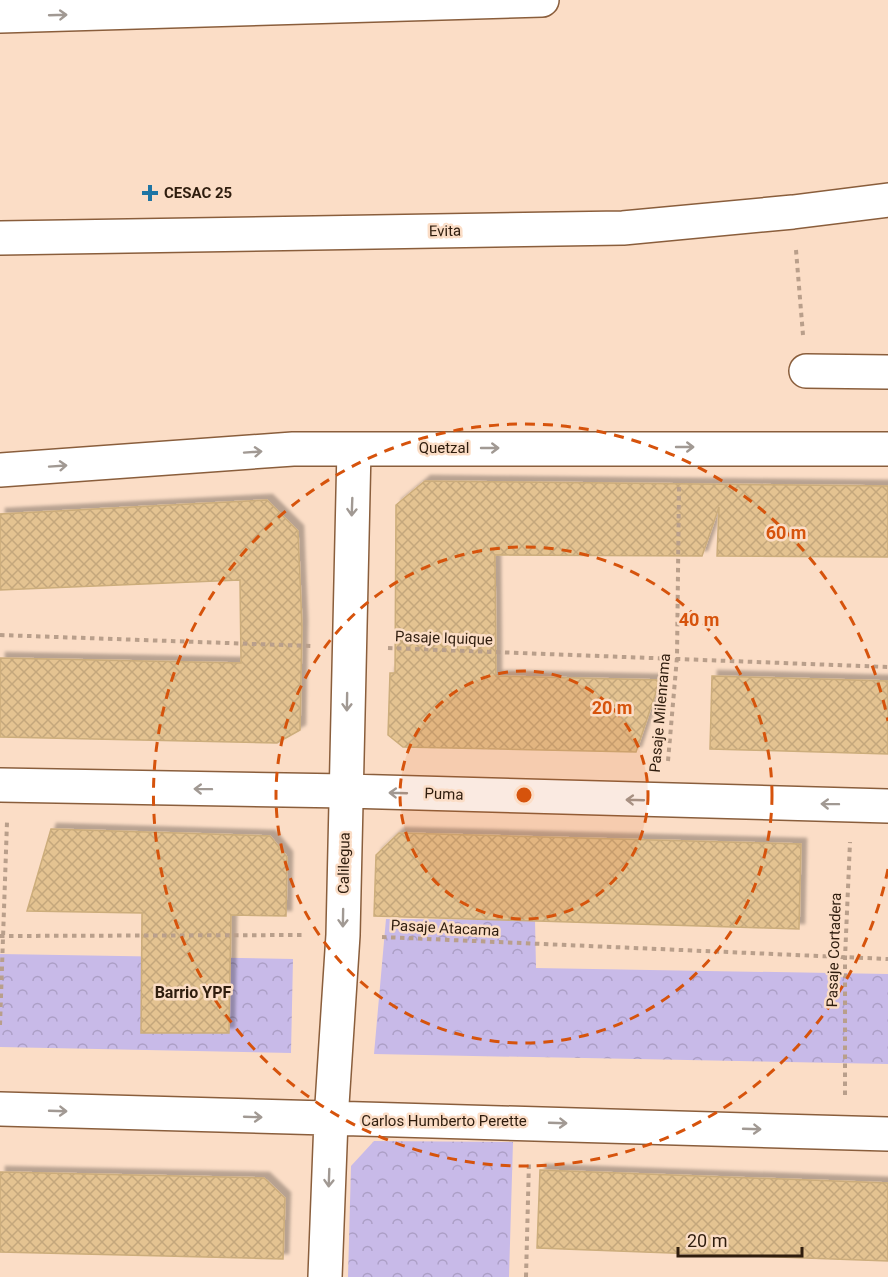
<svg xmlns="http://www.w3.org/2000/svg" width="888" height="1277" font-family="Roboto,sans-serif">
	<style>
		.park { fill: url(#park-crowns) }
		.building { fill: url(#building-cross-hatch); stroke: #ccad7b; stroke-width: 1.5; filter: url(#shadow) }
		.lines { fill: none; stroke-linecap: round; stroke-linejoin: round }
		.minor-casing { stroke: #8a5e3c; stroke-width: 36 }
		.highway-casing { stroke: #8a5e3c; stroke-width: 36 }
		.path { stroke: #b99f8b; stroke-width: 4; stroke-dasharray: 4.5 4.5; stroke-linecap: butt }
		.minor { stroke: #fff; stroke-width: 33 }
		.highway { stroke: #fff; stroke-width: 33 }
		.oneway { stroke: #a19993 }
		.ring { fill: none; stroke: #d6530c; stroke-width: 3; stroke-dasharray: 10 8 }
		.poi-dot { fill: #1e75a4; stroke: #fbddc6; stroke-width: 2 }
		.labels { text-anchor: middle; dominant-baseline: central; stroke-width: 5; stroke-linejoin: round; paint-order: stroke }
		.poi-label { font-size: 15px; font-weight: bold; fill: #2f1d0e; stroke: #fbddc6; text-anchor: start }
		.street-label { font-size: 15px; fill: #2f1d0e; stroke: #fbddc6 }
		.neighbourhood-label { font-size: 16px; font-weight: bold; fill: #2f1d0e; stroke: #fbddc6 }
		.centre { fill: #d6530c; stroke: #fbddc6; stroke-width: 3 }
		.ring-label { font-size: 18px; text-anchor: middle; font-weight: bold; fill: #d6530c; stroke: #fbddc6; stroke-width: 5; stroke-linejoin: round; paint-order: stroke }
	</style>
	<defs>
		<pattern id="park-crowns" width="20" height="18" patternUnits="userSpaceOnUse" patternTransform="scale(1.5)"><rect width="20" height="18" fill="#c8bae8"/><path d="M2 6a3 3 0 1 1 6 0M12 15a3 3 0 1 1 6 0" fill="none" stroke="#ac9fc6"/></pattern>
		<pattern id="building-cross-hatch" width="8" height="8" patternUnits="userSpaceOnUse" patternTransform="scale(1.5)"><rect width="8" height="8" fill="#e4c391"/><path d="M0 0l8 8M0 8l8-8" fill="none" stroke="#c4a77c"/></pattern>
		<filter id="shadow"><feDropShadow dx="5.5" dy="-5.5" stdDeviation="1.5" flood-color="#0004"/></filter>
	</defs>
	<rect width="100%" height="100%" fill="#fbddc6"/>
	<!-- park -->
	<path class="park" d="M386,919L535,920L536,968L888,974V1064L374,1054Z
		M0,954L293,959L291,1053L0,1047Z
		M374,1141L513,1142L509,1277H348L351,1166Z"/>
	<!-- building -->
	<path class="building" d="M425,481L888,486V557L717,556L719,507L702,556L495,555L496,676L660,680L636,752L403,747L388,735L390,673H395L396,505Z
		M267,500L298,531L302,626L300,730L277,743L0,737V658L241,663L240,580L0,590V514Z
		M712,676L888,681V754L710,749Z
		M51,829L270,836L287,857L286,916L231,915L229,1033H141L142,913L27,911Z
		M399,833L801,844L799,929L374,916L376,855Z
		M540,1170L888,1183V1261L537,1248Z
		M0,1172L264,1178L285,1198L283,1259L0,1252Z"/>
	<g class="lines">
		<defs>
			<path id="minor" d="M0,238L623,228L793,212L888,200
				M806,371L888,372
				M0,470L293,449H888
				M0,785L346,791L888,806
				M0,1109C296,1118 592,1124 888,1134
				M325,1277L331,1120L343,935L354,449"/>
			<path id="highway" d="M0,16L542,0"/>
		</defs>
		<!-- minor casing -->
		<use href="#minor" class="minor-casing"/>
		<!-- highway casing -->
		<use href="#highway" class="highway-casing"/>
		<!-- path -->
		<path class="path" d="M796,250L803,335
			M0,635L312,646
			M388,648L888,667
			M668,761L677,657L679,487
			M0,936L305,935
			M382,937L888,959
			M0,1025L7,822
			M845,1095V958L850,842
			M526,1277L529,1161"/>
		<!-- minor -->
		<use href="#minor" class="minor"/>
		<!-- highway -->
		<use href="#highway" class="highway"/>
	</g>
	<!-- one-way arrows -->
	<defs><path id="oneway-shaft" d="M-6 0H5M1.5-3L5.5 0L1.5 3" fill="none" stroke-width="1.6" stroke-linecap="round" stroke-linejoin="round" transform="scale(1.5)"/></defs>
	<g class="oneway">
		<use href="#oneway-shaft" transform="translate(58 15) rotate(-2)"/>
		<use href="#oneway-shaft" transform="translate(685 447)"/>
		<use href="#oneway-shaft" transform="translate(490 448)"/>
		<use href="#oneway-shaft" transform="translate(253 452) rotate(-4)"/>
		<use href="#oneway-shaft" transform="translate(58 466) rotate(-4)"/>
		<use href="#oneway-shaft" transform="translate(352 507) rotate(92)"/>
		<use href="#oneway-shaft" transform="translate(347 702) rotate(91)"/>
		<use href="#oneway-shaft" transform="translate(203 789) rotate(-179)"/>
		<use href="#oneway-shaft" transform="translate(398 793) rotate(-178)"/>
		<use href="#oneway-shaft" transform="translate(635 800) rotate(-178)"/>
		<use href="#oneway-shaft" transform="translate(830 804) rotate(-179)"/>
		<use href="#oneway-shaft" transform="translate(343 918) rotate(91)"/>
		<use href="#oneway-shaft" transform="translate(58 1111) rotate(2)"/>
		<use href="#oneway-shaft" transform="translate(253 1117) rotate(2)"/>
		<use href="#oneway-shaft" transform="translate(558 1123) rotate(2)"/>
		<use href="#oneway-shaft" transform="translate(752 1129) rotate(2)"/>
		<use href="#oneway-shaft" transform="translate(329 1178) rotate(92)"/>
	</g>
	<!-- distance rings -->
	<circle cx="524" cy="795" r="124" fill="#d6530c" fill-opacity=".12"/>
	<g class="ring">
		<circle cx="524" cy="795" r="124"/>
		<circle cx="524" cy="795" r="248"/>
		<path d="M888 869A371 371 0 1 1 888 721"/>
	</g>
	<!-- markers -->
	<path class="poi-dot" d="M147 184h6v6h6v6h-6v6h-6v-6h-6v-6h6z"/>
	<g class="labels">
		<!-- poi labels -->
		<g class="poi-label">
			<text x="164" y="193">CESAC 25</text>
		</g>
		<!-- street labels -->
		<g class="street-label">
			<text transform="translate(445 231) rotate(-1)">Evita</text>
			<text x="444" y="448">Quetzal</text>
			<text transform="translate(444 638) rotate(2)">Pasaje Iquique</text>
			<text transform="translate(660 713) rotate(-85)">Pasaje Milenrama</text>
			<text transform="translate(444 794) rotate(2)">Puma</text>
			<text transform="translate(344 863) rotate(-89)">Calilegua</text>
			<text transform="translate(445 928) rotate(3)">Pasaje Atacama</text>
			<text transform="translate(834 950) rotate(-88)">Pasaje Cortadera</text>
			<text x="444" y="1121">Carlos Humberto Perette</text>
		</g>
		<!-- neighbourhood labels -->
		<g class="neighbourhood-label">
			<text x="193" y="992">Barrio YPF</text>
		</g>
	</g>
	<circle cx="524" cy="795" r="9" class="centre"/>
	<g class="ring-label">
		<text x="786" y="539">60 m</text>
		<text x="699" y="626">40 m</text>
		<text x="612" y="714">20 m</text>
	</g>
	<!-- scale -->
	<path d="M678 1247v9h124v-9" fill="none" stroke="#2f1d0e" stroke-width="3"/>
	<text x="687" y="1247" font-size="18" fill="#2f1d0e" stroke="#fbddc6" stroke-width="4.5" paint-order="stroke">20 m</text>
</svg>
